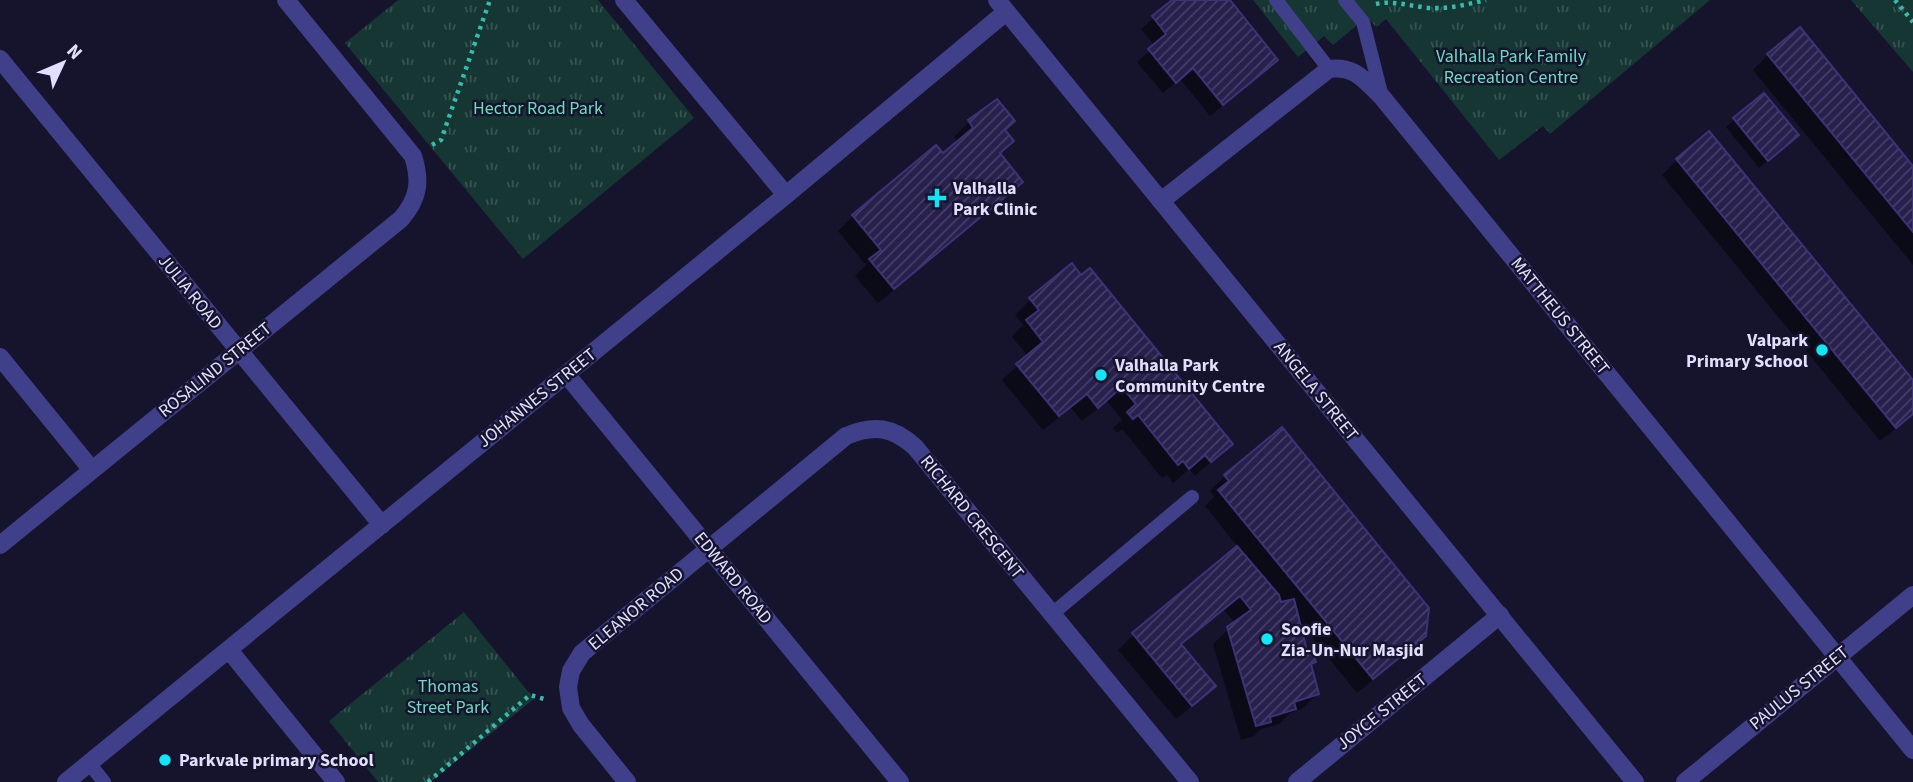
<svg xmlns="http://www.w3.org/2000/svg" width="1913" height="782" font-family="'Source Sans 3',sans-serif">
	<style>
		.grass { fill: url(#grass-tufts) }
		.shadow { fill: #0007 }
		.building { fill: url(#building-hatch); stroke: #3e3277; stroke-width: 2 }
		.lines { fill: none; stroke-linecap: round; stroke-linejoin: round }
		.path { stroke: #36bbaf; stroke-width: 4.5; stroke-dasharray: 3.5 5; stroke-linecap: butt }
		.service { stroke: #403f89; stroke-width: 14 }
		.minor { stroke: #403f89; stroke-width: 18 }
		.tertiary { stroke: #403f89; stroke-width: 18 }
		.poi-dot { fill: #11e6f7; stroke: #16132c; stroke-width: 2.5 }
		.labels { text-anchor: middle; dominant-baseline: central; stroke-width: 5; stroke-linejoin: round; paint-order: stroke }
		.park-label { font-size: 18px; fill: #6bddbe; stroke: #16132c }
		.poi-label { font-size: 18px; font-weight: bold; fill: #e1defe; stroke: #16132c; text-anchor: start }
		.street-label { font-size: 18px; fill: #e1defe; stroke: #16132c }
	</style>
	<defs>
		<pattern id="grass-tufts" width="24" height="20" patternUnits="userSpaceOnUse" patternTransform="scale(1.75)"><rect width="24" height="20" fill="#163634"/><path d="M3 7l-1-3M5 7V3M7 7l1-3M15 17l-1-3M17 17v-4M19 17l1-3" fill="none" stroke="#385352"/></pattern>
		<pattern id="building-hatch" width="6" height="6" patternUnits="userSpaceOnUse" patternTransform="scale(1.75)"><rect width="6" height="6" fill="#271f4c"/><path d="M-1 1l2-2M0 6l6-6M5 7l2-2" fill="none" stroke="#463f67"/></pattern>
	</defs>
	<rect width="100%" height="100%" fill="#16132c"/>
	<!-- grass -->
	<path class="grass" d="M398,0H598L694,118L523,259L345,43Z
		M1253,0H1710L1550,134L1543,126L1499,160L1386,19L1376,27L1367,17L1333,45L1324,36L1298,57Z
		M1851,0H1913V72Z
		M464,612L534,699L430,782H378L329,721Z"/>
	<!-- shadow -->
	<path class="shadow" d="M1175,0H1227L1276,60L1264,72L1210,116L1180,79L1163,93L1137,62L1155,46L1141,29Z
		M1768,55L1913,168V265L1753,70Z
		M1763,95L1789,143L1759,168L1726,127Z
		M996,101L1003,131L1012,141L999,154L1021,181L1006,197L878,303L855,276L866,265L838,231L853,216L936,147L942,156L958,143L954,137L969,122Z
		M1709,134L1913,383V415L1880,441L1662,175L1677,160Z
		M1071,266L1231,444L1195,476L1189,469L1173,483L1167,475L1162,478L1122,429L1117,433L1113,428L1122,420L1107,401L1082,421L1071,408L1043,430L1002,380L1028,356L1012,337L1023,325L1015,315L1030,300Z
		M1282,430L1425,635L1409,651L1357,693L1297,619L1305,653L1314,662L1309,666L1317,694L1302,709L1290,713L1279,724L1261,729L1254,736L1241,740L1213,644L1235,623L1224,610L1180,646L1198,701L1176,719L1118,650L1133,635L1238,547L1205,506L1214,497L1210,491L1225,476Z"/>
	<!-- building -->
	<path class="building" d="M1172,0H1230L1278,60L1223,105L1193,68L1176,83L1148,49L1166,34L1152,16Z
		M1800,27L1913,166V232L1767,54Z
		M1764,93L1799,135L1768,161L1733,118Z
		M997,99L1015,121L1005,130L1014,141L1000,153L1023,182L894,289L869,259L881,250L852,215L936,145L943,153L973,128L968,120Z
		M1709,131L1913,380V414L1896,428L1676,159Z
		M1072,263L1081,275L1090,268L1233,444L1211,462L1205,455L1189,469L1183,461L1178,465L1138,415L1133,419L1127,412L1136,404L1122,387L1098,408L1087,394L1059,416L1016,364L1043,342L1026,320L1039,310L1029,298Z
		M1282,427L1429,608L1426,636L1373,679L1218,490L1229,481L1224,475Z
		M1237,546L1279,595L1281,602L1294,599L1307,651L1312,649L1316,662L1311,664L1319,694L1294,702L1296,709L1270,717L1271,722L1256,726L1227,627L1251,610L1240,596L1181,644L1216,686L1192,706L1132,633Z"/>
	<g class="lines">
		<!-- path -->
		<path class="path" d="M1895,0L1913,22
			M1376,4C1394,0 1413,7 1431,8C1450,9 1468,4 1486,0
			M432,145L441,140L490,0
			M428,782L530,695L548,700"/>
		<!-- service -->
		<path class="service" d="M1276,0L1329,69
			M1345,0L1363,22L1382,97
			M1052,614L1192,497
			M89,763L104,782"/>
		<!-- minor -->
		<path class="minor" d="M624,0L786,195
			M0,59L382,525
			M1161,201L1329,69C1356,66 1364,80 1382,97L1913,750
			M0,357L92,470
			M566,374L900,782
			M0,545L401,219C419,198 421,181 413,156L286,0
			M229,650L336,782
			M66,782L786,195L1006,12
			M627,782L581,725L571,708L568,687L571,671L582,653L846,436C874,424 893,427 915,447L1190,782
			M1297,782L1500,615
			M1685,782L1913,595"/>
		<!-- tertiary -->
		<path class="tertiary" d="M997,0L1635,782"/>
	</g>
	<!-- markers -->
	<g class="poi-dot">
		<path d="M933.5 187.5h7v7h7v7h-7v7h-7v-7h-7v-7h7z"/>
		<circle cx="1822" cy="350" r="7"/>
		<circle cx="1101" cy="375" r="7"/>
		<circle cx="1267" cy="639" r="7"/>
		<circle cx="165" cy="760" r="7"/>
	</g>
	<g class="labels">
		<!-- park labels -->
		<g class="park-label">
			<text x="1511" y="56">Valhalla Park Family<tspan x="1511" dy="21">Recreation Centre</tspan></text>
			<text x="538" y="108">Hector Road Park</text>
			<text x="448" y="686">Thomas<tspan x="448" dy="21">Street Park</tspan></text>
		</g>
		<!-- poi labels -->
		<g class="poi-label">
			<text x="953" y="188">Valhalla<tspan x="953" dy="21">Park Clinic</tspan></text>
			<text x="1808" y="340" text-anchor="end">Valpark<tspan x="1808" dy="21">Primary School</tspan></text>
			<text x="1115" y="365">Valhalla Park<tspan x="1115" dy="21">Community Centre</tspan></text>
			<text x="1281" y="629">Soofie<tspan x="1281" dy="21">Zia-Un-Nur Masjid</tspan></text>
			<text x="179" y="760">Parkvale primary School</text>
		</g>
		<!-- street labels -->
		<g class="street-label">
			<text transform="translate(190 292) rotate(51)">JULIA ROAD</text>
			<text transform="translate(1560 316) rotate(51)">MATTHEUS STREET</text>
			<text transform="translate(215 370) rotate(-39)">ROSALIND STREET</text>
			<text transform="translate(1316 391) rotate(51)">ANGELA STREET</text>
			<text transform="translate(537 398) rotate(-39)">JOHANNES STREET</text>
			<text transform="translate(972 517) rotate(51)">RICHARD CRESCENT</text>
			<text transform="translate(733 578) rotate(51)">EDWARD ROAD</text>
			<text transform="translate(636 609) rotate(-40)">ELEANOR ROAD</text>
			<text transform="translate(1799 688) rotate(-39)">PAULUS STREET</text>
			<text transform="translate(1382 712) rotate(-39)">JOYCE STREET</text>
		</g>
	</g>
	<!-- north arrow -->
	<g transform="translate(63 63) rotate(46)" stroke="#16132c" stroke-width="5" paint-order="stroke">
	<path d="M0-5L12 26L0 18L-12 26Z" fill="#e1defe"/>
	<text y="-10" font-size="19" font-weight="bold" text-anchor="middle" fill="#e1defe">N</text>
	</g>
</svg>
